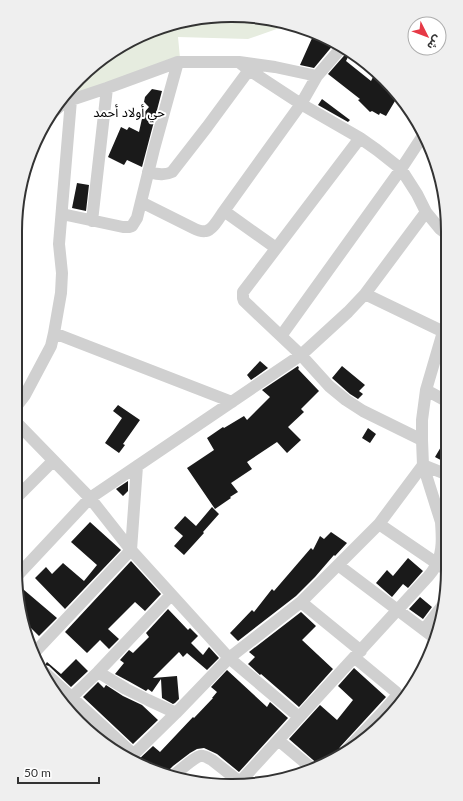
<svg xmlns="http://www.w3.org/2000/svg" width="463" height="801" font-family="Lato,'Noto Sans Arabic',sans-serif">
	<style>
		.green { fill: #e6ecdf }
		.building { fill: #1a1a1a }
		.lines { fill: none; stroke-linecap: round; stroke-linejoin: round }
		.minor { stroke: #d0d0d0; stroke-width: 12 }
		.labels { text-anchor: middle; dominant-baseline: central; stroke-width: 4; stroke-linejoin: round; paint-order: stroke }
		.neighbourhood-label { font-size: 13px; fill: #000; stroke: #fff }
		.rim { fill: none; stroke: #333; stroke-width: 2 }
	</style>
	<rect width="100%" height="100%" fill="#fff"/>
	<!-- green -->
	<path class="green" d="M189,19H274L288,25L248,39L178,37L180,58L60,103L111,52Z"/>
	<!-- building -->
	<path class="building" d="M313,36L334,44L314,68L300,65Z
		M349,50L351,51L346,61L371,81L376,71L385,79L398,96L386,116L380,113L379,115L372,111L370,112L358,100L360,99L328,74Z
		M152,89L162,91L142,167L127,160L124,165L108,157L121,127L127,130L129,127L139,132L143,114L149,107L144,102L145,97Z
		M322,99L350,120L348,122L318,105Z
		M77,183L89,185L86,211L72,208Z
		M260,361L268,368L251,380L247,375Z
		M298,366L299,368L298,369L319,391L301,409L304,412L288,427L301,440L287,453L277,442L247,462L252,469L231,483L238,492L230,497L231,498L215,509L187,468L214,450L207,438L223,427L224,428L244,416L247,420L270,397L262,390Z
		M342,366L365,385L359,391L363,394L358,399L350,394L332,378Z
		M118,405L140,420L123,444L125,445L119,453L105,443L122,418L113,411Z
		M368,428L376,434L370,443L362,438Z
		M448,435V464L435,457Z
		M128,481V491L123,496L116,489Z
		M212,507L219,514L203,532L204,533L184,555L174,546L183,536L174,528L185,516L196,526Z
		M90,522L121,550L65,609L35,578L46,567L52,574L63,563L84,581L97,565L71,542Z
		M331,532L347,543L335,556L334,555L315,577L296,596L238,641L230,633L252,610L254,612L272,589L274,591L311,548L313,550L320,536L324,539Z
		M408,558L423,571L408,588L403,584L392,597L376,583L387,570L393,576Z
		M131,561L161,594L145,611L135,602L108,629L119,639L109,649L100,640L87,653L65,632Z
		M17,584L57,618L39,636L27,624L24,627Z
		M420,597L432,607L423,619L409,609Z
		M168,609L188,630L190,628L198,636L191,643L203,655L209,647L219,658L207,670L187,653L183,657L179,652L153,678L177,676L179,699L175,703L173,704L162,698L161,679L152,692L148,689L146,691L130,682L115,674L124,663L120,660L129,650L133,653L149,637L146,633Z
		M301,612L316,626L302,640L333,669L299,707L261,674L260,675L248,664L255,657L249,652Z
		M76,659L88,671L71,687L49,666L45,665L47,662L61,674Z
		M354,668L386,697L340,747L338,751L339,755L328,761L326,759L320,766L289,739L320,705L337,720L353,700L338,686Z
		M227,670L267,707L270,702L288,718L239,772L217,754L204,748L197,749L190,753L173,766L165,774L137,761L153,746L160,752L193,717L194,718L213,698H212L217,692L211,687Z
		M98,682L104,688L106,685L123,696L142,705L158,720L133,744L83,697Z
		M55,692L66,703L69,705L123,755L111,749L60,701Z"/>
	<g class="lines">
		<!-- minor -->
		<path class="minor" d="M240,63L249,70L301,104L360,138L377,150L401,169L417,194L426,212L440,229L448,235
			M50,115L60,106L71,100L107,88L178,62H239L275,67L317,76L342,47
			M360,138L243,292V298L244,301L301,355L329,386L346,400L363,411L422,440
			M148,172C157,174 164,176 172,172L207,127L249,70
			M141,202L193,228C197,230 202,232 206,231C213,230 220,216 224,211L301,104L317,76
			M224,211L276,248
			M62,214L123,227H129L132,226L137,218L154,149L178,62
			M92,221L107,88
			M365,294L448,334
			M54,333L232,402
			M281,336L401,169L424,134
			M426,390L448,402
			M15,408L25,395L51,346L54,333L61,293L62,273L59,244L71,100
			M15,421L90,498L131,550L229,658L299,717
			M15,499L53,461
			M379,524L448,571
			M338,565L436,639
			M16,577L90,498L301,355L348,312L365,294L426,212
			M301,602L361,651
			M424,630L443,605
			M34,653L131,550L137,466
			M355,658L396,692V695L395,698L381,714
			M44,672L133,754
			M98,672L126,689L148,700L176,713
			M71,698L98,672L171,595
			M278,740L314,770
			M345,752L381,714L385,718
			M130,758L176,713L229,658L301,602L379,524L423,465L448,475
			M172,777C178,772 193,758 200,756C204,755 208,758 212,760L245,786
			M237,785L424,581C429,576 434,570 437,563C443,551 442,536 441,522L423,465L422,440V420L426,390L443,332L448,325"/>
	</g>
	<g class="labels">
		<!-- neighbourhood labels -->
		<g class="neighbourhood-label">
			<text x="129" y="112">حي أولاد أحمد</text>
		</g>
	</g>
	<!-- crop -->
	<path d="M0 0H463V801H0ZM231 22H232A209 209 0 0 1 441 231V570A209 209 0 0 1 232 779H231A209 209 0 0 1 22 570V231A209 209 0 0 1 231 22Z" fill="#efefef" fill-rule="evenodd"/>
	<path class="rim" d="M231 22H232A209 209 0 0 1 441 231V570A209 209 0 0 1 232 779H231A209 209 0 0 1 22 570V231A209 209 0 0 1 231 22Z"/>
	<!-- north arrow -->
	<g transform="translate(427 36) rotate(132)"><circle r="19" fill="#ffffff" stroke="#adadad"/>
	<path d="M0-3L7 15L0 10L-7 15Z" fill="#e63946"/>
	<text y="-6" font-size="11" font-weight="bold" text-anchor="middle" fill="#333333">ش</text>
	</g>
	<!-- scale -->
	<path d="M18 777v6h81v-6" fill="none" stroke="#333333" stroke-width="2"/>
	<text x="24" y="777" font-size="12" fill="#333333" stroke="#ffffff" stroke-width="3" paint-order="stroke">50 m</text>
</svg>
